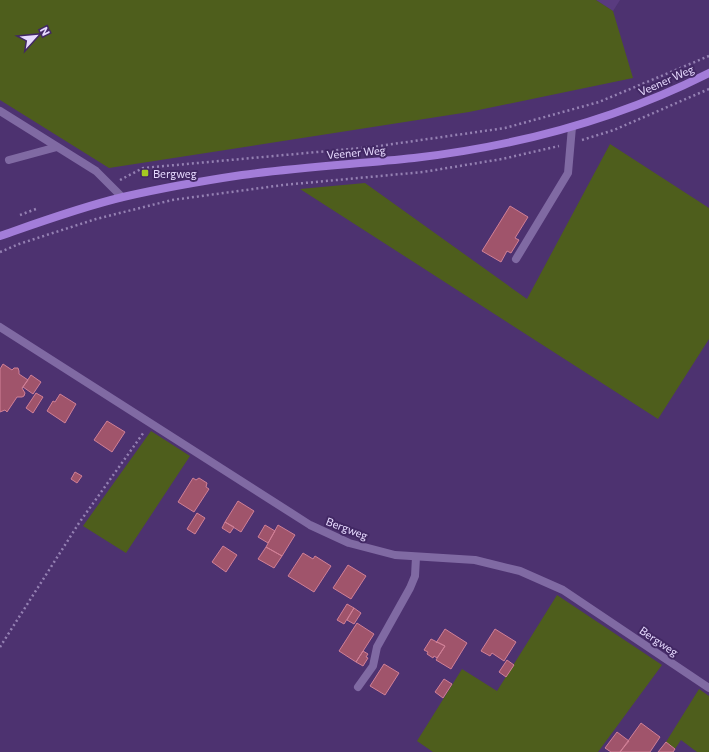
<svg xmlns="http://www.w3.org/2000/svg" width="709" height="752" font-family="Commissioner,sans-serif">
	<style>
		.built { fill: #593b7f }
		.green { fill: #4e5e1c }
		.building { fill: #a0546b; stroke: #d18097 }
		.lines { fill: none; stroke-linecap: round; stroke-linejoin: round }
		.path { stroke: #9581b3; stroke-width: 2.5; stroke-dasharray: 2 3; stroke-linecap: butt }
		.lane { stroke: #806aa3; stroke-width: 8 }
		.street { stroke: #806aa3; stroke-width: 8 }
		.secondary { stroke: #a37dd9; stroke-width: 8 }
		.poi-dot { fill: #a5c822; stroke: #422864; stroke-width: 1.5 }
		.labels { text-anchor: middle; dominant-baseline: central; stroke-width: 4; stroke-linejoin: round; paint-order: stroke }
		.street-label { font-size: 11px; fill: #e7daff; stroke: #422864 }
		.poi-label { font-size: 11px; fill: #e7daff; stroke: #422864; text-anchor: start }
	</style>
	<rect width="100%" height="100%" fill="#4d3270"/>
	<!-- built -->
	<path class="built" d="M596,0H620L613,11Z"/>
	<!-- green -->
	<path class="green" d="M0,0H596L613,11L633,78L469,112L109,168L0,100Z
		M610,144L709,208V339L658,419L300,189L365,183L527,299Z
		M151,431L190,456L126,553L83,526Z
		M557,595L662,665L598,752H433L417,741L462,669L497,691Z
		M699,689L709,696V752H697L681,740L675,749L666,742Z"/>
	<!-- building -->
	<path class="building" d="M510,206L528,217L515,238L519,240L511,253L507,251L501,262L482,251Z
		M3,364L12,370L14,368H18L19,371V374L28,380L22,388L25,393L24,396L22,397H17L7,412L5,410L0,412V369Z
		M31,375L41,382L33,394L23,387Z
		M36,393L43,397L33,413L26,408Z
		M60,394L76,404L65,423L47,411L53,401L55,402Z
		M107,421L125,432L112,452L94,440Z
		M75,472L82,476L77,483L71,479Z
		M193,478L196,480L199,478L207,483L206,487L209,489L194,512L178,502Z
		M238,501L254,511L241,532L225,522Z
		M197,513L205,518L195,534L187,529Z
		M225,522L234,527L230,533L222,528Z
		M265,525L275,531L268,543L258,537Z
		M278,525L295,535L282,556L266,547Z
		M223,546L237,555L226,572L212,562Z
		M266,547L282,556L274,568L258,559Z
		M303,553L313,559L315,556L331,566L314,592L288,576Z
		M348,565L366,576L351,599L333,588Z
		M347,604L354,608L344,624L337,620Z
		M354,608L361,613L354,624L347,620Z
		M357,623L374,634L356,662L339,651Z
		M445,629L467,643L451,669L436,660L445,646L437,642L436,643Z
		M495,629L516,642L504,661L492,653L490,656L481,651Z
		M431,639L445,646L437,658L434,656L433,658L427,654L428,652L424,650Z
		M363,651L368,654L366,657L368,658L363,666L356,662Z
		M507,660L514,665L506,677L499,672Z
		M384,664L399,673L385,695L370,686Z
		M444,679L452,684L443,698L435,692Z
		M641,723L660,737L650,752H620Z
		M617,732L629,741L620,752H611L605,748Z
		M666,742L675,749L673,752H658Z"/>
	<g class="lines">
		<!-- path -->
		<path class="path" d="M582,140L614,130L709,89
			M120,180L143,168L372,147L505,128L599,102L709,56
			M20,215L36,209
			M0,252L19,244L96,219L172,200L283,185L423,172L502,159L559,146
			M0,647L79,523L144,432"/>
		<!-- lane -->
		<path class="lane" d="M0,111L96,171L122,197
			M9,160L57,147
			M516,259L568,173L572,127
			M358,687L373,666L377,647L410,588L415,576L416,557"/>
		<!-- street -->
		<path class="street" d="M0,327L310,525L349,543L395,555L475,560L520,571L563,590L709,688"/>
		<!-- secondary -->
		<path class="secondary" d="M0,236C40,222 81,207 123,197C162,188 202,181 242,175C299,167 357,164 414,158C517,146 616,120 709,73"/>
	</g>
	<!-- markers -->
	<rect class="poi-dot" x="141" y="169" width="8" height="8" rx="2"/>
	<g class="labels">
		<!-- street labels -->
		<g class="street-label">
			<text transform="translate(666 80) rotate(-24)">Veener Weg</text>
			<text transform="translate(356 152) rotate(-5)">Veener Weg</text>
			<text transform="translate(347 528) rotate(21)">Bergweg</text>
			<text transform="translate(659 641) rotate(34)">Bergweg</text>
		</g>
		<!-- poi labels -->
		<g class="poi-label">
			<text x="153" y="173">Bergweg</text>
		</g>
	</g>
	<!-- north arrow -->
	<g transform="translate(36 36) rotate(63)" stroke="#422864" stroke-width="3" paint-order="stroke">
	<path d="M0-3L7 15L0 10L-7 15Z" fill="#e7daff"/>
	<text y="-6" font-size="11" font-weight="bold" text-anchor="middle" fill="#e7daff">N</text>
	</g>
</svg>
